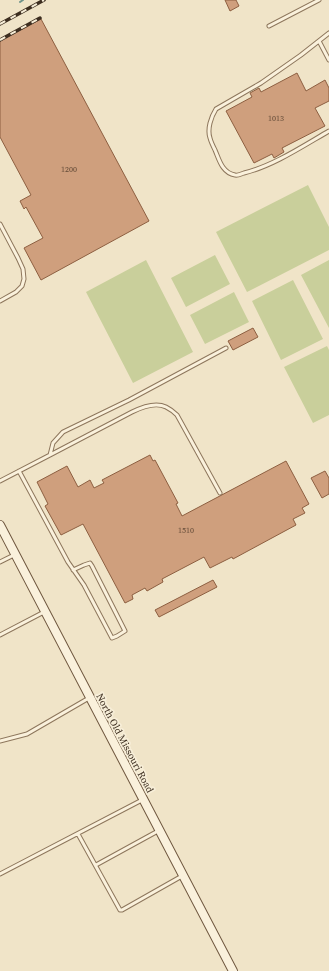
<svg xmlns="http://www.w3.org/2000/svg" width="329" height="971" font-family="'Source Serif 4',serif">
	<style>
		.green { fill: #c9cf9b }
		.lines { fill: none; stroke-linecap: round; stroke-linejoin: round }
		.stream { stroke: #6f938a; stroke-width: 2 }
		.building { fill: #cf9f7d; stroke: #8d5f41 }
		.service-casing { stroke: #8d765c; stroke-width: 5 }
		.secondary-casing { stroke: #6f573f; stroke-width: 10 }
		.service { stroke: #faf1dc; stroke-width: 3 }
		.secondary { stroke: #faf1dc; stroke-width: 8 }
		.rail-casing { stroke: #3d2e20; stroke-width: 3.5 }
		.rail { stroke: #f7eed8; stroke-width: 2; stroke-dasharray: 6; stroke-linecap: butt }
		.labels { text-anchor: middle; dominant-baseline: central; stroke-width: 3.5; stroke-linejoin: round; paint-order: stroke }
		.number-label { font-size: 8px; fill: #624a37 }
		.street-label { font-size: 10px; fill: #3d2e20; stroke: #f7eed8 }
	</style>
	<rect width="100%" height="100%" fill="#f0e4c8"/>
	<!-- green -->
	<path class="green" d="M308,185L329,227V250L247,292L216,232Z
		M215,255L230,284L186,307L171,278Z
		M146,260L193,352L133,383L86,292Z
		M329,260V328L301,275Z
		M293,280L323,339L281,360L252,301Z
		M234,292L249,322L205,344L190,315Z
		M327,346L329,350V415L313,423L284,367Z"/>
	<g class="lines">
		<!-- stream -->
		<path class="stream" d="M20,2L23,0"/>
	</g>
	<!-- building -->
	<path class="building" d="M225,0H236L239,6L230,11Z
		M41,19L149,221L41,280L24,248L43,238L26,207L24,209L20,201L31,195L0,137V41Z
		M297,73L306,91L325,80L329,88V101L315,108L325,126L282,148L284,152L274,158L272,154L254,163L226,111L252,97L250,93L259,88L261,92Z
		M253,328L258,337L233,350L228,341Z
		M150,455L153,461L155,460L178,503L176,504L182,516L286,461L309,504L302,508L305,513L293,519L296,525L233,559L232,557L210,568L204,557L162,579L163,582L147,591L145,588L132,595L133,599L125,603L83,524L61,535L45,506L48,504L37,482L67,466L78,487L90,480L94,488L104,483L102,480Z
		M325,471L329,478V494L322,498L311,478Z
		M213,580L217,587L159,617L155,610Z"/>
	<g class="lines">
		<defs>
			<path id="service" d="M269,26L319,0
				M329,33L301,55L261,83L216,109C211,117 207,129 210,138C211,142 213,146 215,150C219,159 222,173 235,175C237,176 241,174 244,173C273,166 303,146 329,131
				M319,41L329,60
				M0,224L18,258L23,269L24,279L22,286L16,292L0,301
				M50,455L132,412C142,407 156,402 166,407C170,409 174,412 177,415L220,493
				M19,471L68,562L84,585L112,638L117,636L125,631L92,566L90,563L84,565L73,570
				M0,481L50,455L53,443L63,432L129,400L226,348
				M0,562L14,555
				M0,635L44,612
				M0,741L27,734L89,698
				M78,834L120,910H122L182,876
				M96,865L158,831
				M0,874L142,800"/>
			<path id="secondary" d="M0,525L233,971"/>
		</defs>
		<!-- service casing -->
		<use href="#service" class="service-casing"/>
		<!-- secondary casing -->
		<use href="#secondary" class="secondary-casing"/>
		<!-- service -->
		<use href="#service" class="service"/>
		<!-- secondary -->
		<use href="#secondary" class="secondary"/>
		<defs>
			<path id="rail" d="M0,24L44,0
				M0,40L40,18"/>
		</defs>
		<!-- rail casing -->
		<use href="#rail" class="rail-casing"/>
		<!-- rail -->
		<use href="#rail" class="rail"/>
	</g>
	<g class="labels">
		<!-- number labels -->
		<g class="number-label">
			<text x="276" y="118">1013</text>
			<text x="69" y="169">1200</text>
			<text x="186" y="530">1510</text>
		</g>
		<!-- street labels -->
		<g class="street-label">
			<text transform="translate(125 743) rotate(62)">North Old Missouri Road</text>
		</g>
	</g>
</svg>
